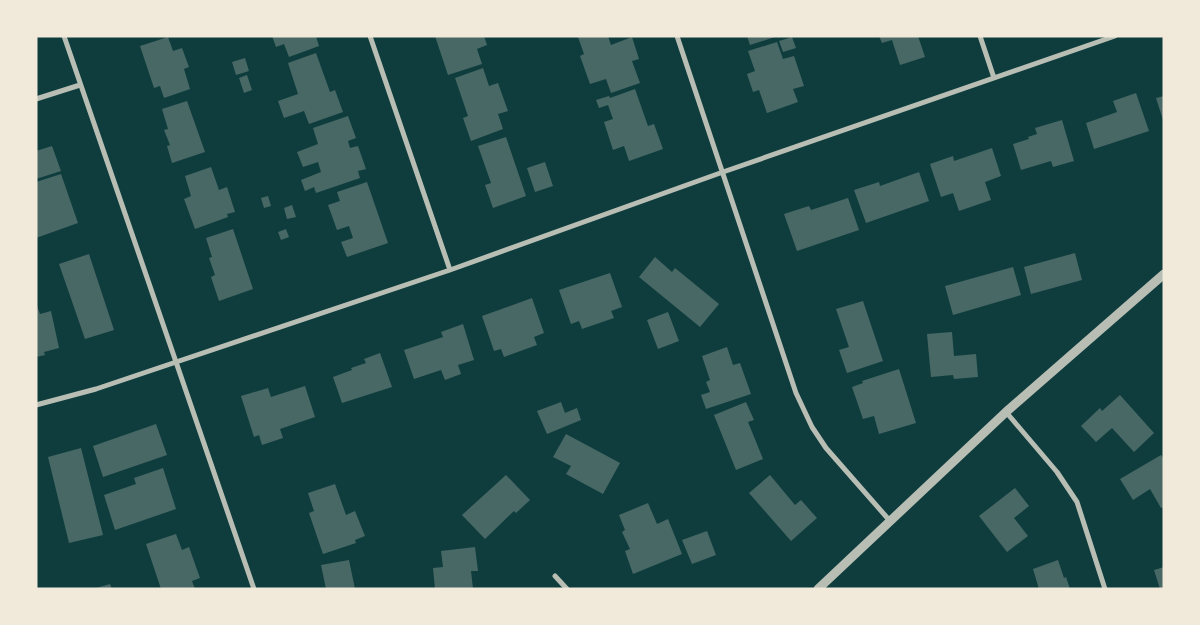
<svg xmlns="http://www.w3.org/2000/svg" width="1200" height="625" font-family="'Source Serif 4',serif">
	<style>
		.building { fill: #486865 }
		.lines { fill: none; stroke-linecap: round; stroke-linejoin: round }
		.minor { stroke: #b8beb3; stroke-width: 5 }
		.tertiary { stroke: #b8beb3; stroke-width: 9 }
	</style>
	<rect width="100%" height="100%" fill="#0f3d3e"/>
	<!-- building -->
	<path class="building" d="M272,36H316L319,46L289,57L284,44L276,47Z
		M435,36H484L487,45L477,49L482,64L448,75Z
		M608,36L611,45L632,37L639,59L632,61L640,83L611,93L606,79L590,84L580,56L584,54L578,37Z
		M747,36H775V37L750,45Z
		M879,36H918L925,57L900,65L892,40L882,43Z
		M168,37L173,51L182,48L189,67L184,69L190,89L164,98L160,86L154,88L140,46Z
		M792,37L796,48L783,52L779,41Z
		M777,42L783,59L794,56L804,86L793,89L798,102L767,113L759,90L753,92L747,74L755,71L748,51Z
		M316,53L330,92L335,90L343,112L309,124L304,111L284,118L278,101L298,94L288,63Z
		M245,58L249,71L236,75L232,62Z
		M483,68L489,86L498,83L508,111L498,114L503,129L471,141L463,118L468,116L455,78Z
		M247,75L252,90L244,93L239,78Z
		M635,89L648,126L654,124L663,149L629,161L624,146L613,150L604,122L613,119L608,105L599,108L596,100L609,96L610,98Z
		M1136,93L1149,131L1094,149L1086,123L1117,112L1113,101Z
		M1164,96V120H1163L1156,98Z
		M187,101L205,152L172,163L167,146L170,145L164,130L168,129L162,109Z
		M348,116L356,138L348,141L350,148L358,146L366,169L358,171L360,178L316,193L314,187L305,191L301,180L321,172L318,162L303,167L297,152L318,144L313,128Z
		M1062,120L1074,161L1053,167L1051,161L1021,170L1013,144L1029,139L1028,137L1037,134L1035,128Z
		M506,137L526,196L493,208L485,185L491,183L478,146Z
		M52,146L61,171L36,179V151Z
		M992,148L1001,176L985,182L991,200L959,211L953,193L941,197L930,164L953,156L954,161Z
		M545,162L553,186L535,192L527,168Z
		M211,167L219,190L227,187L235,212L227,214L228,217L195,229L184,199L191,196L185,176Z
		M919,172L929,201L866,223L854,190L879,182L880,186Z
		M61,174L78,223L36,238V182Z
		M367,182L388,243L347,257L341,242L353,238L349,226L337,230L328,205L340,201L337,192Z
		M268,196L271,206L264,208L261,198Z
		M848,198L859,230L797,251L784,214L809,206L811,210Z
		M292,205L296,217L287,219L284,208Z
		M233,229L253,289L219,301L211,277L215,275L209,258L212,257L206,238Z
		M286,229L289,237L281,240L278,232Z
		M1075,253L1082,280L1031,294L1024,267Z
		M89,254L114,330L85,339L59,264Z
		M655,257L672,272L675,268L719,304L700,327L639,277Z
		M1013,267L1021,295L953,315L945,286Z
		M610,273L622,307L611,311L614,318L582,329L579,321L571,324L559,290Z
		M532,298L544,333L534,337L537,345L504,357L501,349L494,351L482,316Z
		M863,301L883,361L847,373L839,350L849,347L836,309Z
		M36,303L40,314L51,311L59,348L44,352L45,355L36,357Z
		M668,312L679,341L658,349L647,320Z
		M463,324L474,360L458,365L461,374L445,380L441,370L414,379L404,350L443,337L441,332Z
		M952,332L954,356L976,354L978,377L954,379L953,375L931,377L927,334Z
		M727,347L733,365L740,363L751,394L706,409L701,395L710,392L706,382L710,380L702,356Z
		M380,353L392,387L342,403L333,377L352,370L351,368L366,363L364,359Z
		M899,369L916,423L879,434L874,416L863,419L852,387L863,383L862,381Z
		M305,386L315,417L280,429L283,438L262,445L259,435L254,437L241,396L268,388L271,397Z
		M1120,395L1154,433L1134,452L1112,428L1096,442L1081,426L1100,408L1102,411Z
		M561,402L565,413L577,408L581,420L547,434L537,411Z
		M746,402L754,420L748,422L763,459L736,470L714,415Z
		M156,424L167,455L103,477L93,446Z
		M566,434L620,463L603,494L566,474L571,466L553,457Z
		M81,448L103,535L69,543L48,457Z
		M1161,455L1164,459V507L1161,508L1150,489L1133,500L1120,479Z
		M163,468L176,509L115,530L104,495L136,484L134,478Z
		M506,475L530,500L516,513L514,511L485,539L462,515Z
		M770,475L795,505L801,500L817,518L791,541L749,493Z
		M335,484L346,515L355,511L365,536L355,540L356,543L323,554L309,513L314,511L308,493Z
		M1015,488L1029,506L1014,518L1028,536L1007,552L979,516Z
		M648,503L657,524L668,519L682,554L633,574L625,551L630,549L622,532L625,530L619,515Z
		M707,531L716,555L692,564L682,540Z
		M176,534L182,550L189,547L200,578L192,581L195,589H161L146,544Z
		M475,547L478,571H471L473,589H435L433,568L443,567L441,551Z
		M349,560L355,589H326L321,565Z
		M1058,560L1064,578L1066,577L1070,589H1039L1033,569Z
		M1164,567V589H1160L1154,570Z
		M110,584L112,589H96V588Z"/>
	<g class="lines">
		<!-- minor -->
		<path class="minor" d="M64,36L254,589
			M370,36L450,270
			M677,36L796,393L812,427L826,448L890,521
			M980,36L994,78
			M36,99L80,85
			M36,405L96,389L450,270L723,172L1115,36
			M1006,412L1057,472L1077,502L1105,589
			M555,576L567,589"/>
		<!-- tertiary -->
		<path class="tertiary" d="M818,589L1006,412L1164,274"/>
	</g>
	<!-- border -->
	<rect width="1200" height="625" fill="none" stroke="#f1e9da" stroke-width="75"/>
</svg>
